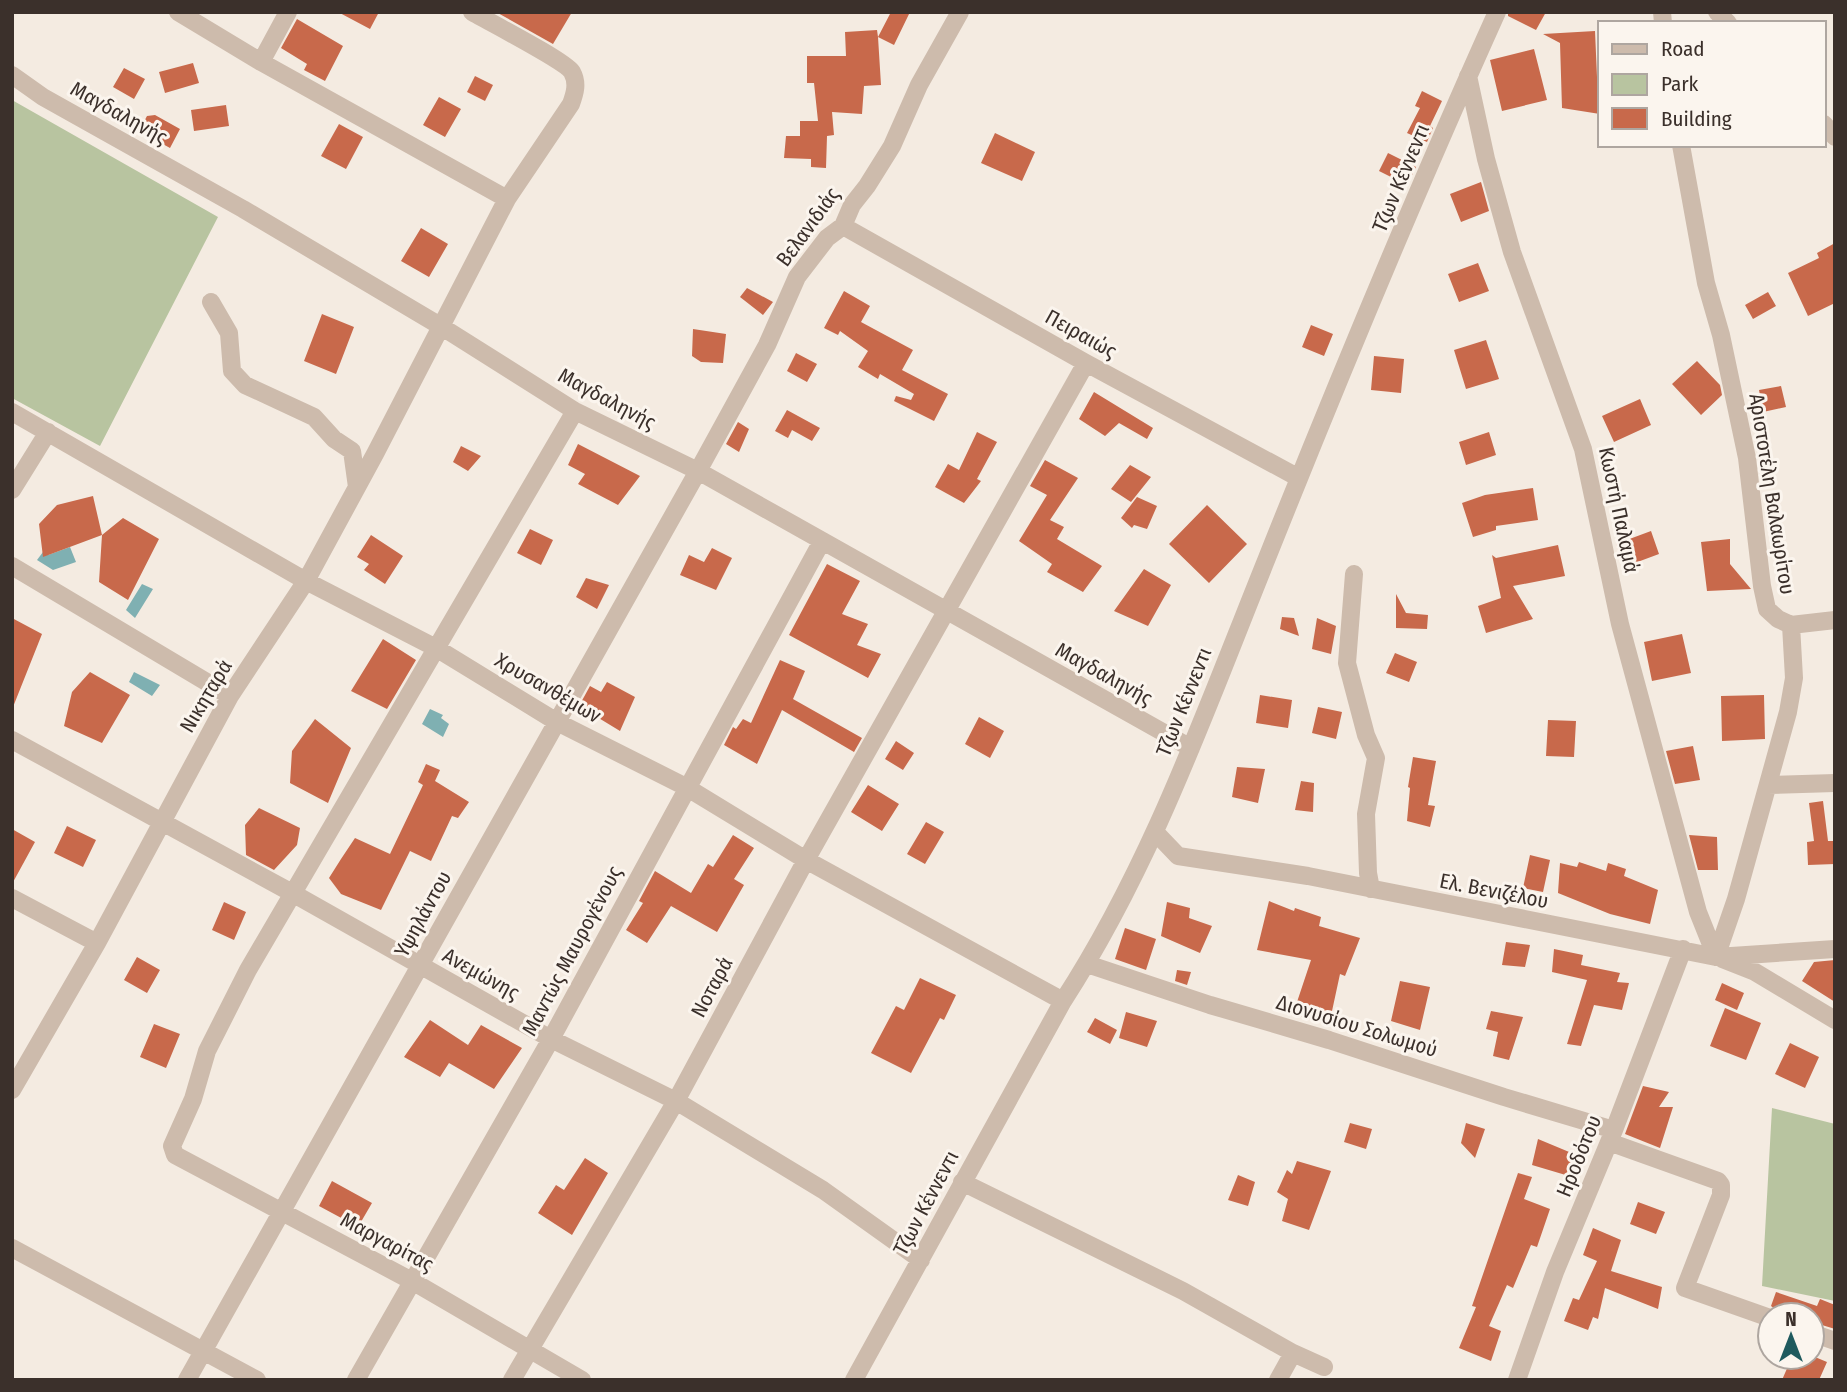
<svg xmlns="http://www.w3.org/2000/svg" width="1847" height="1392" font-family="'Fira Sans Condensed',sans-serif">
	<style>
		.green { fill: #b8c4a0 }
		.water { fill: #7fb0b2 }
		.building { fill: #c8694b }
		.lines { fill: none; stroke-linecap: round; stroke-linejoin: round }
		.minor { stroke: #cdbbac; stroke-width: 18 }
		.labels { text-anchor: middle; dominant-baseline: central; stroke-width: 6; stroke-linejoin: round; paint-order: stroke }
		.street-label { font-size: 21px; fill: #3b302b; stroke: #fbf5ee }
	</style>
	<rect width="100%" height="100%" fill="#f4ebe1"/>
	<!-- green -->
	<path class="green" d="M12,100L218,217L100,446L12,398Z
		M1772,1108L1835,1124V1301L1762,1286Z"/>
	<!-- water -->
	<path class="water" d="M70,547L76,562L53,570L37,560L43,552L48,555Z
		M142,584L153,589L135,618L126,610Z
		M134,672L160,685L152,696L129,682Z
		M430,709L443,715L441,718L449,724L443,737L422,724Z"/>
	<!-- building -->
	<path class="building" d="M338,12H379L370,29Z
		M496,12H572L553,44Z
		M891,12H910L894,45L878,37L881,85L864,86L862,114L832,112L834,135L827,136L826,168L811,167V159L784,158L786,136H800V121H818L814,83H807V56H846L845,32L877,30L878,37Z
		M1508,12H1546L1536,30L1508,16Z
		M297,19L343,46L325,81L304,70L307,64L281,48Z
		M1595,31L1597,77L1600,78V114L1562,108L1560,43L1543,34Z
		M1534,49L1547,100L1502,111L1490,60Z
		M193,63L199,83L165,93L159,72Z
		M124,68L145,79L134,99L113,87Z
		M475,76L493,85L485,101L467,92Z
		M1422,91L1442,101L1430,126L1433,128L1427,142L1407,133L1420,108L1415,106Z
		M439,97L461,109L445,137L423,125Z
		M226,105L229,126L194,131L191,110Z
		M155,115L180,129L170,148L139,131L147,116Z
		M339,124L363,137L346,169L321,156Z
		M995,133L1035,152L1022,181L981,163Z
		M1388,153L1416,167L1407,185L1379,171Z
		M1481,182L1489,211L1461,222L1450,194Z
		M421,228L448,244L429,277L401,261Z
		M1835,243V303L1808,316L1788,273L1819,258L1817,253Z
		M1478,263L1489,291L1459,302L1448,274Z
		M747,288L773,302L763,315L740,297Z
		M844,291L870,306L861,322L913,350L902,370L948,394L934,421L894,401L896,396L911,400L914,394L880,374L878,379L858,367L868,351L840,331L838,335L824,328Z
		M1768,292L1776,306L1753,319L1745,305Z
		M322,314L354,327L336,374L304,361Z
		M1311,325L1333,334L1324,356L1302,347Z
		M693,329L726,334L723,363L701,362L692,356Z
		M1486,340L1499,379L1466,389L1454,350Z
		M796,353L817,364L807,382L787,371Z
		M1374,356L1404,359L1401,393L1371,390Z
		M1697,361L1720,385L1722,395L1701,415L1672,384Z
		M1781,386L1786,407L1763,412L1759,390Z
		M1094,392L1153,428L1147,439L1119,423L1105,436L1079,419Z
		M1640,399L1651,425L1614,442L1602,416Z
		M787,410L820,428L812,441L792,430L788,438L775,431Z
		M738,422L749,429L739,452L726,444Z
		M977,432L997,442L977,479L981,481L964,503L935,487L948,464L959,470Z
		M1489,432L1496,455L1466,465L1459,442Z
		M578,444L640,476L618,505L578,484L585,474L568,465Z
		M461,446L481,456L468,471L453,462Z
		M1045,460L1078,478L1050,520L1064,527L1057,539L1102,566L1083,592L1047,572L1052,564L1019,541L1047,495L1030,486Z
		M1130,465L1151,477L1131,502L1111,489Z
		M1533,488L1538,520L1496,526V530L1473,537L1462,503L1485,495Z
		M93,496L102,535L43,557L39,524L57,505Z
		M1137,497L1157,506L1147,529L1134,525L1132,528L1121,518Z
		M1207,505L1247,544L1209,583L1169,544Z
		M123,518L159,539L128,600L99,582L102,535Z
		M530,529L553,540L541,565L517,553Z
		M1651,531L1659,554L1624,567L1616,544Z
		M371,535L403,556L385,584L364,570L369,564L357,557Z
		M1730,539V564L1751,589L1707,591L1701,542Z
		M1558,545L1565,576L1513,586L1533,619L1486,633L1478,606L1501,598L1492,555L1496,558Z
		M712,548L732,558L716,590L680,575L689,555L704,562Z
		M827,564L860,581L842,614L868,624L857,645L881,654L868,678L789,635Z
		M1144,569L1171,585L1148,626L1114,611Z
		M586,578L609,585L597,609L576,597Z
		M1396,594L1406,613L1428,615L1427,629L1396,628Z
		M1282,617L1294,618L1299,636L1280,629Z
		M12,618L42,634L13,707H12Z
		M1317,618L1336,626L1331,654L1312,649Z
		M1682,634L1691,673L1652,681L1644,642Z
		M383,639L416,660L387,709L351,691Z
		M1395,653L1417,662L1409,682L1386,673Z
		M780,660L805,671L793,699L862,738L854,752L782,710L757,764L724,745L733,727L736,729L743,719L751,723Z
		M90,672L130,695L102,743L64,726L72,692Z
		M607,682L635,697L620,731L579,706L590,686L601,692Z
		M1260,695L1292,700L1288,728L1256,723Z
		M1764,695L1765,739L1722,741L1721,696Z
		M1318,707L1342,712L1336,739L1312,733Z
		M979,717L1004,731L990,758L965,744Z
		M315,719L351,748L328,803L290,783L292,751Z
		M1548,720L1576,721L1574,757L1546,756Z
		M896,741L914,753L903,770L885,759Z
		M1693,746L1700,780L1675,784L1666,751Z
		M1413,757L1436,761L1428,805L1435,806L1430,827L1407,821L1410,788L1408,787Z
		M426,764L440,770L435,781L469,802L458,818L452,816L431,861L410,851L381,910L341,894L329,878L341,859L355,838L390,854L423,785L418,782Z
		M1237,767L1265,769L1258,803L1232,797Z
		M1301,781L1314,783L1313,812L1295,810Z
		M868,785L899,804L882,831L851,812Z
		M1823,801L1828,841H1835V864L1808,865L1807,842L1814,841L1809,803Z
		M259,808L300,828L297,845L274,870L246,855L245,825Z
		M926,822L944,832L925,864L907,854Z
		M67,826L96,840L83,867L54,853Z
		M12,829L35,842L12,884Z
		M733,835L754,848L734,879L744,885L717,932L671,906L647,943L626,930L643,903L639,901L655,871L691,893L708,864L713,867Z
		M1689,835L1717,837L1718,870H1698Z
		M1530,855L1550,860L1543,892L1523,888Z
		M1579,862L1606,871L1608,863L1626,869L1624,876L1658,890L1650,924L1610,914L1558,893L1560,863L1577,867Z
		M1269,901L1294,911L1295,908L1321,917L1319,926L1360,938L1345,976L1340,974L1329,1025L1293,1014L1311,960L1257,950Z
		M224,902L246,912L234,940L212,930Z
		M1167,902L1190,908L1189,918L1212,926L1200,953L1161,936Z
		M1125,928L1156,939L1146,970L1115,959Z
		M1506,942L1530,945L1525,967L1502,965Z
		M1554,949L1583,955L1581,965L1620,973L1617,982L1629,983L1622,1010L1594,1005L1581,1046L1567,1044L1587,980L1552,972Z
		M137,957L160,970L147,993L124,980Z
		M1835,960V1002L1802,981L1814,962Z
		M1177,970L1191,972L1187,985L1175,981Z
		M920,978L956,995L944,1020L940,1018L911,1073L871,1053L896,1006L904,1010Z
		M1400,981L1430,987L1420,1030L1391,1021Z
		M1722,983L1744,993L1737,1010L1715,1000Z
		M1725,1008L1761,1023L1746,1060L1710,1046Z
		M1491,1011L1523,1017L1509,1060L1493,1056L1498,1032L1486,1029Z
		M1126,1012L1157,1021L1147,1047L1119,1038Z
		M1095,1018L1117,1030L1110,1044L1087,1032Z
		M430,1020L468,1045L481,1025L522,1048L494,1089L449,1063L440,1077L404,1057Z
		M154,1024L180,1034L166,1068L140,1057Z
		M1790,1043L1819,1057L1805,1088L1775,1074Z
		M1643,1086L1669,1092L1659,1107H1673L1660,1148L1625,1134Z
		M1350,1123L1372,1129L1366,1149L1344,1142Z
		M1466,1123L1485,1129L1475,1158L1461,1143Z
		M1538,1139L1574,1154L1569,1176L1532,1165Z
		M585,1158L608,1173L572,1235L538,1213L556,1185L564,1190Z
		M1297,1161L1331,1171L1309,1230L1282,1221L1288,1199L1277,1192L1287,1170L1292,1174Z
		M1518,1173L1532,1177L1524,1199L1550,1209L1537,1247L1531,1245L1513,1288L1507,1285L1489,1326L1501,1331L1491,1361L1459,1348L1476,1307L1472,1306Z
		M1238,1175L1255,1182L1248,1206L1228,1200Z
		M332,1181L372,1203L358,1227L319,1206Z
		M1638,1202L1665,1212L1656,1234L1630,1224Z
		M1593,1228L1621,1240L1611,1271L1662,1287L1658,1309L1605,1288L1598,1319L1593,1317L1588,1330L1564,1321L1573,1298L1579,1300L1597,1261L1583,1255Z
		M1776,1292L1817,1306L1820,1299L1835,1305V1329L1812,1322V1315H1787L1780,1313L1771,1306Z
		M1792,1357H1815L1827,1362L1819,1380H1782Z"/>
	<g class="lines">
		<!-- minor -->
		<path class="minor" d="M178,12L261,62L507,199
			M1662,12L1663,23
			M1717,12L1728,23
			M261,62L288,12
			M12,75L43,97L243,209L442,327L575,411L698,471L1191,748
			M1468,76L1486,159L1512,252L1583,449L1620,624L1698,912L1716,957
			M1824,124L1835,137
			M1681,145L1706,283L1721,335L1747,458L1762,586L1767,609L1778,619L1791,625L1794,678L1788,712L1736,899L1716,957
			M843,226L1086,363L1299,478
			M211,302L229,333L232,371L245,385L314,417L334,439L352,451L357,487
			M575,411L248,970L207,1051L193,1099L172,1146L175,1155L412,1281L582,1380
			M12,412L306,581L436,648L557,722L686,787L806,860L1063,1001
			M12,490L48,432
			M12,566L230,696
			M1354,574L1347,663L1366,735L1376,758L1366,814L1368,873L1371,889
			M1791,625L1835,620
			M12,740L294,894L551,1039L676,1101L823,1190L921,1260
			M1768,785L1835,783
			M1156,833L1178,856L1308,876L1716,957L1835,949
			M12,898L97,943
			M1722,959L1755,972L1835,1020
			M1087,964L1210,1005L1329,1040L1504,1097L1614,1130
			M12,1090L97,943L230,696L306,581L375,454L507,199L571,104C575,93 578,83 572,72C565,61 489,22 472,12
			M1609,1142L1718,1181L1721,1185V1195L1685,1288L1770,1318
			M962,1182L1183,1291L1293,1353L1324,1367
			M12,1248L257,1380
			M1812,1333L1835,1341
			M187,1380L698,471L767,345L797,277L827,238L843,226L852,205L867,186L892,146L919,85L960,12
			M356,1380L551,1039L822,541
			M512,1380L676,1101L806,860L1086,363
			M854,1380L1063,1001C1152,864 1206,709 1267,558C1340,375 1416,192 1497,12
			M1278,1380L1293,1353
			M1517,1380L1555,1272L1614,1130L1683,949"/>
	</g>
	<g class="labels">
		<!-- street labels -->
		<g class="street-label">
			<text transform="translate(119 113) rotate(29)">Μαγδαληνής</text>
			<text transform="translate(1401 178) rotate(-67)">Τζων Κέννεντι</text>
			<text transform="translate(808 227) rotate(-54)">Βελανιδιάς</text>
			<text transform="translate(1081 334) rotate(29)">Πειραιώς</text>
			<text transform="translate(607 399) rotate(28)">Μαγδαληνής</text>
			<text transform="translate(1772 494) rotate(81)">Αριστοτέλη Βαλαωρίτου</text>
			<text transform="translate(1619 510) rotate(78)">Κωστή Παλαμά</text>
			<text transform="translate(1104 674) rotate(29)">Μαγδαληνής</text>
			<text transform="translate(548 688) rotate(30)">Χρυσανθέμων</text>
			<text transform="translate(206 696) rotate(-59)">Νικηταρά</text>
			<text transform="translate(1184 702) rotate(-68)">Τζων Κέννεντι</text>
			<text transform="translate(1494 891) rotate(11)">Ελ. Βενιζέλου</text>
			<text transform="translate(423 914) rotate(-61)">Υψηλάντου</text>
			<text transform="translate(572 951) rotate(-62)">Μαντώς Μαυρογένους</text>
			<text transform="translate(481 974) rotate(29)">Ανεμώνης</text>
			<text transform="translate(712 987) rotate(-62)">Νοταρά</text>
			<text transform="translate(1357 1026) rotate(17)">Διονυσίου Σολωμού</text>
			<text transform="translate(1579 1156) rotate(-68)">Ηροδότου</text>
			<text transform="translate(926 1203) rotate(-62)">Τζων Κέννεντι</text>
			<text transform="translate(387 1242) rotate(28)">Μαργαρίτας</text>
		</g>
	</g>
	<!-- border -->
	<rect width="1847" height="1392" fill="none" stroke="#3b302b" stroke-width="28"/>
	<!-- legend -->
	<rect x="1598" y="21" width="228" height="126" fill="#fbf5ee" stroke="#aea6a0" stroke-width="2"/>
	<rect x="1612" y="44" width="35" height="10" fill="#cdbbac" stroke="#aea6a0" stroke-width="2"/>
	<text x="1661" y="56" font-size="21" fill="#3b302b">Road</text>
	<rect x="1612" y="74" width="35" height="21" fill="#b8c4a0" stroke="#aea6a0" stroke-width="2"/>
	<text x="1661" y="91" font-size="21" fill="#3b302b">Park</text>
	<rect x="1612" y="108" width="35" height="21" fill="#c8694b" stroke="#aea6a0" stroke-width="2"/>
	<text x="1661" y="126" font-size="21" fill="#3b302b">Building</text>
	<!-- north arrow -->
	<g transform="translate(1791 1336)"><circle r="33" fill="#fbf5ee" stroke="#aea6a0" stroke-width="2"/>
	<path d="M0-5L12 26L0 18L-12 26Z" fill="#1f5a5e"/>
	<text y="-10" font-size="19" font-weight="bold" text-anchor="middle" fill="#3b302b">N</text>
	</g>
</svg>
